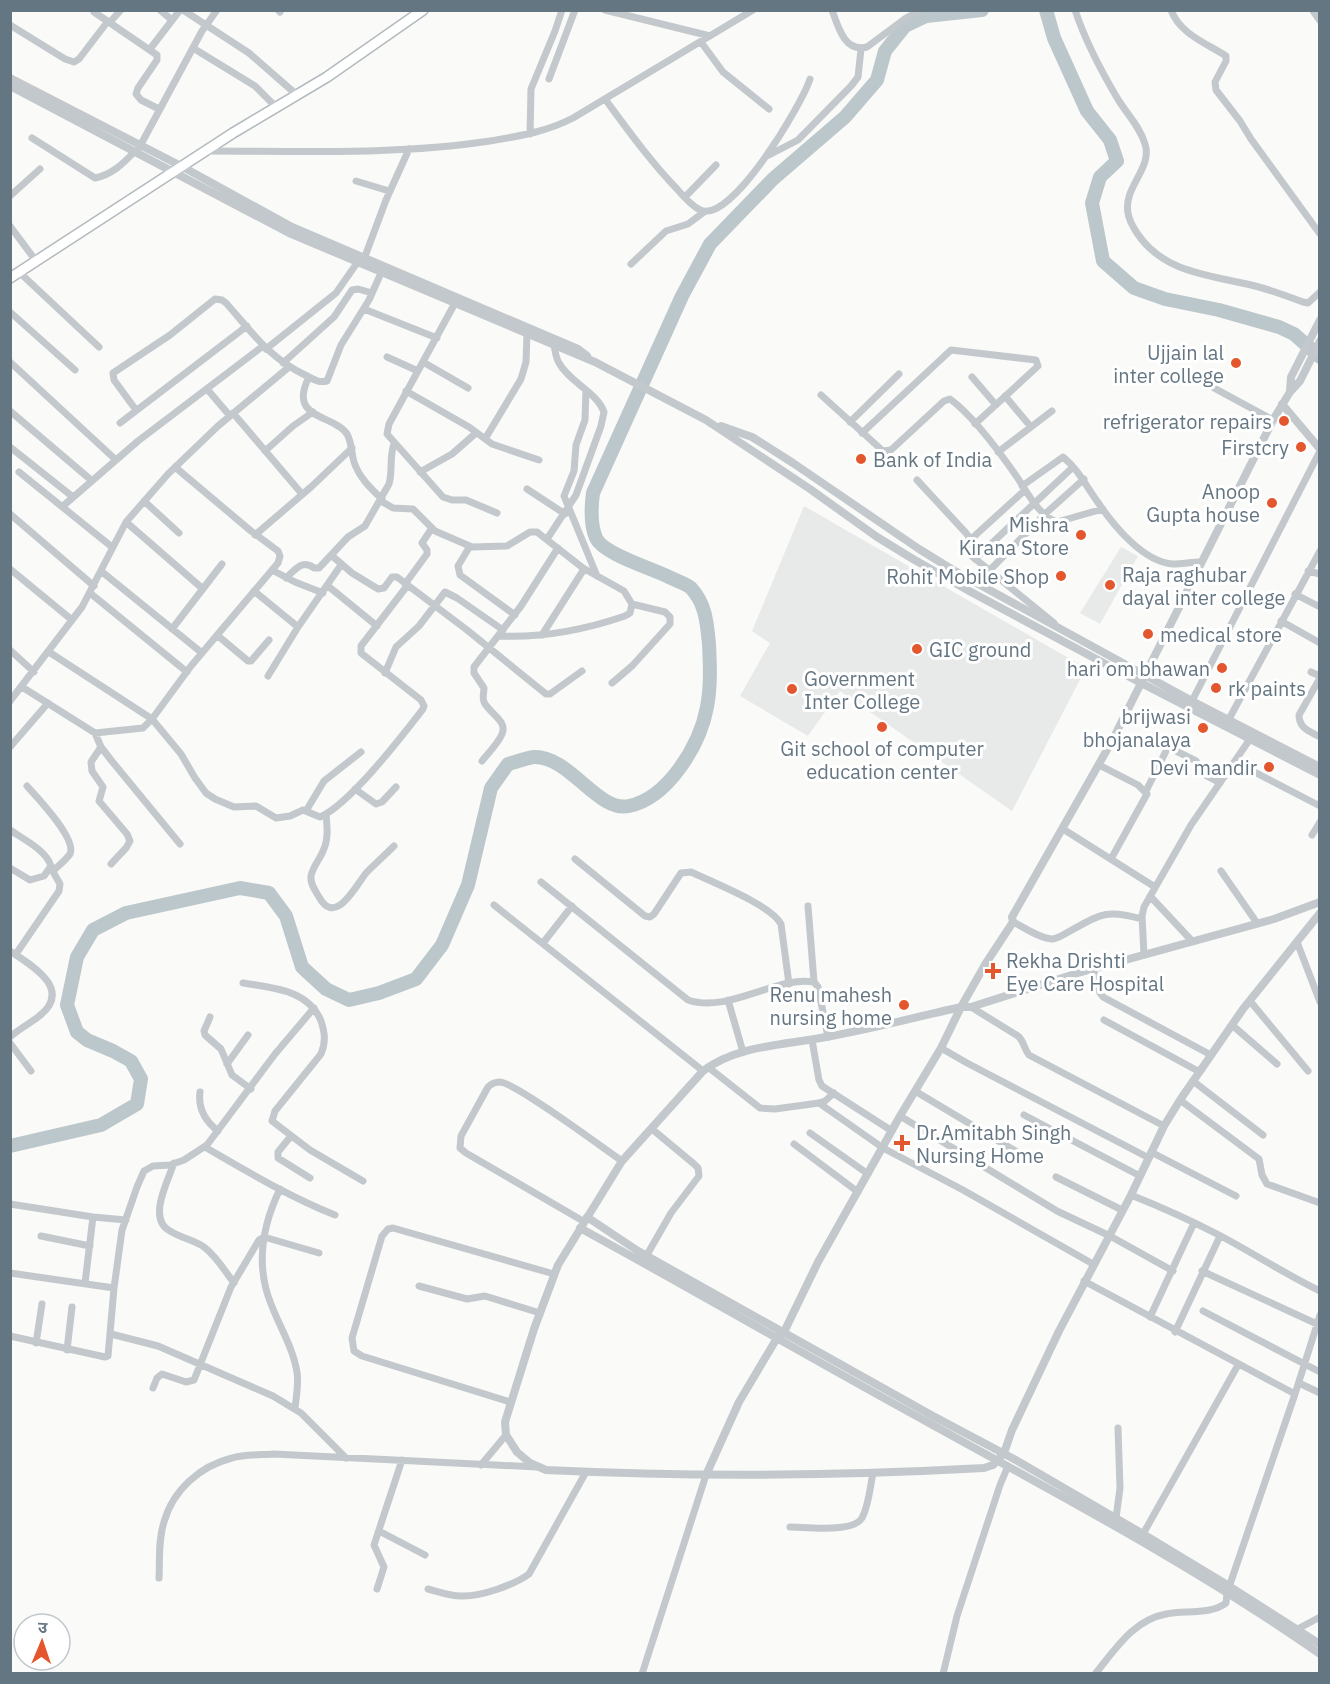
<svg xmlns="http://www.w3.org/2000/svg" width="1330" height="1684" font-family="'IBM Plex Sans','Noto Sans Devanagari',sans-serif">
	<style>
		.built { fill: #e8e9e9 }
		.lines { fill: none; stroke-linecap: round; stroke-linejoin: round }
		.river { stroke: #bbc7cb; stroke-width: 14 }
		.secondary-casing { stroke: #b3babf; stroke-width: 12 }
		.minor { stroke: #c3c8cc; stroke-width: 7 }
		.tertiary { stroke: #c3c8cc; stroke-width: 8 }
		.secondary { stroke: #fff; stroke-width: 9 }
		.poi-dot { fill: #e4572e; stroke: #fff; stroke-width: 2 }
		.labels { text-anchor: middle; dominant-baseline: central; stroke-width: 6; stroke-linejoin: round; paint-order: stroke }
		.poi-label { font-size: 20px; fill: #657683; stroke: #fff; text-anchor: end }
	</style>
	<rect width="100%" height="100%" fill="#fafaf8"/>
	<!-- built -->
	<path class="built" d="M804,506L1086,668L1012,811L840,691L808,736L740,696L770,643L752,631Z
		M1121,547L1138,556L1100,624L1080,613Z"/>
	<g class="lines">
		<!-- river -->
		<path class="river" d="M1046,10L1054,38L1087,111L1110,140L1117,161L1100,177L1092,203L1103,261L1134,288L1165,299L1219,310L1279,327L1294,334L1320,357
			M10,1146L101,1125L137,1104L141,1079L131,1061L113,1051L87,1040L77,1032L67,1005L77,957L93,930L126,913L240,888L269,893L286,916L302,967L326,989L349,1000L379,993L416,979L442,945L468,885L491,788L508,764C516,762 526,758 534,757C570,756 598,813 629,806C668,798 700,745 707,707C711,686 710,665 709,644C707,624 706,604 691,588C687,584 677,581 671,578C654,569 603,554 596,538C590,524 591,508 593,493L682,296L710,244L773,179L845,117L877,80L885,51L905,26L926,16L982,10"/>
		<defs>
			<path id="secondary" d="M10,278L233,133L327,77L423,10"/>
		</defs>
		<!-- secondary casing -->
		<use href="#secondary" class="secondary-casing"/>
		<!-- minor -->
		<path class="minor" d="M160,10L172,20
			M183,10L249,53L297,95
			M278,10L280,12
			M605,10L710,36
			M832,10C838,27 845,53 867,47L906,18L921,10
			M1075,10C1086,43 1101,71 1119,101C1128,115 1140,127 1145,144C1153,168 1123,187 1128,213C1129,220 1133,227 1137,233C1164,274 1212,275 1255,286C1271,290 1287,296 1303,302L1308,303L1320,292
			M1171,10C1180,34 1206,43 1226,56V61L1215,82L1216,90L1240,121L1251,139L1320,234
			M94,12L157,55V60L138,88L136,94L141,100L159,109
			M110,22L121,10
			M10,25L65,59L74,62L79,59L108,21
			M701,42L723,72L769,109
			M193,48L255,86L276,107
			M150,49L180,10
			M549,79L575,10
			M605,99C628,130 650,161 677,189C683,196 692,206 700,210C731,225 802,104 810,79
			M530,134L531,89L555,31L562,10
			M32,138L95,178C111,175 123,164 134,152
			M139,148L202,31L217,10
			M207,151C301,151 397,155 490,141C519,136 546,132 573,118L753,10
			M767,156L798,140L851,86L858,77L861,49
			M356,181L389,191
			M10,196L40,169
			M685,197L716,165
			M10,226L36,261
			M364,259L386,200L409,149
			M631,264L666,231L688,224L704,212
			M19,272L99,347
			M455,303L389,424L387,434L443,497L452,500H466L497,513
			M364,309L437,338
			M10,312L75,370
			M266,349L336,293L357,263
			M387,357L418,371
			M10,362L116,460
			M423,362L468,388
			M283,363L334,317L352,290L358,289L372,293
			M309,377C287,420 334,414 347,434C352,443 351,452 354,462C359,477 370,488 382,499
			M972,377L996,405
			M1214,388L1273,420
			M207,389L230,416
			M586,390L585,420L576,445L574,471L564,496L597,576
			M406,391L469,427L492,444L539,460
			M821,395L883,451L891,450L944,401L950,399C972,415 1001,454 1017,477C1027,492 1039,516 1057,522L1103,509
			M1005,396L1031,427
			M136,410L114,380L113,373L170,335L215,299L222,300L226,303C252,332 268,357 305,375C313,379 318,383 327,381L341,345L369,300L381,273
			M10,411L91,480
			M233,413L302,494
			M850,422L899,374
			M120,423L247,326
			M862,433L951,350L1036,360L1038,366L975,424
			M485,439L521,379L526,362L527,333
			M10,447L73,497
			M265,451L293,426L313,412
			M998,452L1052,411
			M19,472L112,547
			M420,472L452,454L476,433
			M917,480L966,533L969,537L967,547L968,553L1054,623
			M1022,486L1063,457C1078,469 1086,486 1097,501C1113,525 1143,562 1173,564C1182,564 1192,562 1201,562
			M527,489L565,514
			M144,501L179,533
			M381,501L393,508L413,509L435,531L472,547L507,546L530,532H537L583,568L624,591L632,604L630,613L625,616C584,630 542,638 499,636
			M63,506L138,441L263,346
			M10,514L94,586
			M126,522L203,589
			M255,535L311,487L352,448
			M547,539L576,495L601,426L604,412C596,391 570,383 559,363C556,358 555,351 554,345
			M969,541L1025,490
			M470,546L458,566L460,575L515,615
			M331,555L352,573L378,589L384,588L392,577H397L467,630L546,694H550L582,671
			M975,559L1073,467
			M10,569L72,620
			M272,570L295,582L323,593
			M101,571L202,653
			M989,571L1045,514L1084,479
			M1308,571L1320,574
			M286,578C296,569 302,559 314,568H319L348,537L365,526L389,484C393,470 389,457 394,444
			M405,584L427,554V550L422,543L432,528
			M328,586L377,626
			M254,591L298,627
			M90,593L187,672
			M1295,594L1320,607
			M1281,621L1320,643
			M172,629L222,564
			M217,635L248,661H251L269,640
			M542,635L584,569
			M10,650L34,672
			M49,652L152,719L181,754L195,778L206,793L215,799L234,807L256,806L276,818L290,816L303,810L320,817C350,804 402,736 423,709L424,706L421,700L361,653V646L407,586
			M1311,672L1320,676
			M385,673L396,647L419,626L445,592L457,598L503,630
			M268,676L298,627L341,565
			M1320,678L1299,715C1299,728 1309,731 1320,737
			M612,683L632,666L670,624V617L665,612L632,604
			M22,687L95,733L143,728L152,719L191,666L278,563L280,556L278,551L251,531L175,467
			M10,701L82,607L126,522L168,474L218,426L289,367
			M1192,701L1320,451
			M1229,719L1320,551
			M95,733L101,747L111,760L180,844
			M10,747L48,703
			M101,747L91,762L92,771L103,787L99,801L127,834L130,841L126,848L111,864
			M482,761C488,753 498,744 502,734C508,721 489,713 484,702C482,697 484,693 484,688L474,673V667L521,606L558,548
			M1235,762L1320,806
			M1099,765L1138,785L1147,794L1111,859
			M27,786C37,797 77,839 70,854C66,860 58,866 53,871
			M355,789L376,804L382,802L396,787
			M1146,791L1168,747L1196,761L1205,775L1220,783
			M306,811L324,781L361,752
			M326,814C327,826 329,839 323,851C320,859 313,866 311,876C310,884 315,890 319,897C336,928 357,883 367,872C376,863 385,855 394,846
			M1063,829L1155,887
			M10,830C23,839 46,850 51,866L44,876L30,880L10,868
			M1312,835L1320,822
			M575,859L645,916L650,917L654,914L681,873L691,872C712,882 771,905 781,924L789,984
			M1221,871L1257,923
			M541,882L688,1000C728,1014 778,975 814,982L818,987L828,1037
			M1150,896L1192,941
			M494,905L703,1071
			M808,906L814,982
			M1013,922C1024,927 1040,939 1053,939C1059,938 1065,934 1070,931C1101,914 1106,909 1142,919
			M1297,942L1320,1002
			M543,943L572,906
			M10,951C33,966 74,990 38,1017C29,1024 19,1029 10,1037
			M16,954L59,891L60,884L51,868
			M1144,955L1142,916L1144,907L1191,825L1250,739
			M1093,969L1100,993L1103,997L1211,1055
			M243,983C272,988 308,989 321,1021C325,1033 326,1042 321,1054L275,1111L272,1121L310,1150L363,1181
			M728,1000L743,1052
			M1250,1001L1308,1071
			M971,1007L1018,1036C1024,1041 1024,1049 1029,1055L1164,1126
			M210,1017L204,1031L205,1035L221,1049L232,1075L251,1089
			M1104,1020L1198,1071
			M1232,1025L1277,1064
			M812,1040L819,1080L822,1086L892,1131
			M10,1043L31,1071
			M941,1048L967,1063L1149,1158
			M227,1064L248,1035
			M708,1067L760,1108L775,1109L819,1103L825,1101L834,1093
			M1193,1081L1263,1135
			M915,1091L1027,1158
			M200,1092C198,1108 205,1121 218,1131
			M1180,1100L1259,1159L1262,1175L1267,1184L1320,1203
			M819,1103L883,1148L963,1190L1093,1264
			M1024,1115L1140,1176
			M900,1116L1057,1211L1110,1236L1173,1271
			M810,1133L868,1174
			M291,1136L278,1152V1158L310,1178
			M794,1144L858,1192
			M205,1147C248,1172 290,1197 335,1215
			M1151,1152L1236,1196
			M174,1163C168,1181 147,1219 170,1231C181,1238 194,1240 204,1247C217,1257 224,1270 234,1283
			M1056,1177L1122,1210
			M280,1189C265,1220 257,1254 266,1289C273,1317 292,1342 297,1372C299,1384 296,1397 295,1409
			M1131,1195C1161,1207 1190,1220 1219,1235C1253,1253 1285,1274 1320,1291
			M10,1204L93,1217L126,1220
			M583,1221L466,1153L460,1148L461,1136L488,1087C491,1084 495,1082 500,1082C516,1083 603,1148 622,1161
			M41,1236L90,1246
			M644,1260L671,1213L699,1176L698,1168L694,1164L652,1129
			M1202,1271L1317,1324
			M10,1273L114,1288
			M1084,1281L1295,1394
			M85,1283L93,1217
			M419,1286L467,1299L485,1296L540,1313
			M1203,1311L1320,1372
			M1150,1317L1194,1223
			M1175,1332L1220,1236
			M111,1334L158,1346L273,1396L301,1413L346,1458
			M10,1336L105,1357L108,1356L114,1288L122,1230L137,1187L144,1171L153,1166L170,1165L184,1160L207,1145L275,1054L314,1008
			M36,1343L42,1304
			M67,1350L72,1307
			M1299,1383L1320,1393
			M153,1388L157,1378L162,1374L186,1382L194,1380L231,1287L259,1240L264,1237L319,1253
			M510,1402L362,1356L354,1351L352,1338L382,1236L388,1229L393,1228L554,1274
			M481,1465L506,1435
			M1116,1518L1120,1488L1118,1428
			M790,1527C806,1527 853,1533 862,1518C869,1505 870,1487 873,1473
			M379,1531L425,1555
			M1143,1534L1238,1365
			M159,1578C160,1560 158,1540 164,1522C173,1490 200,1466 232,1458C245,1454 261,1455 274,1454L537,1467
			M377,1589L384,1567L374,1545L402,1460
			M428,1589C439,1592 450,1596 461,1596C480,1597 514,1585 529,1574L586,1472
			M1294,1631L1320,1617
			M642,1674L706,1475
			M943,1674L957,1616L1000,1485L1008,1466
			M1095,1674C1115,1650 1133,1620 1166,1614C1184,1610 1211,1615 1226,1603L1227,1593L1295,1394L1320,1315"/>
		<!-- tertiary -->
		<path class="tertiary" d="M1313,10L1320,20
			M10,78L181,166L292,227L578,349L587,356
			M10,86L289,233L595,362L706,420L810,489L877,537L913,559L971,592L1141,683L1320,775
			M1290,392L1291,377L1320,320
			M1282,404L1320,449
			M721,426L752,437L793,463L919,549L953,570L1192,701L1320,767
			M1320,902L1274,919L1078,973L971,1007H961C916,1017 872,1029 826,1037C786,1045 737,1045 703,1071L622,1161L558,1265L534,1329L505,1422L506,1435L517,1452L530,1463L546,1470C692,1477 838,1476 984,1468L993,1465L1004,1453L1012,1430L1059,1331L1131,1195L1164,1126L1180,1100L1243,1009L1320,913
			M587,1217L638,1251L933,1416L1014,1459L1143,1534L1229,1586L1320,1644
			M580,1228C697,1292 812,1359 929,1423C1061,1496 1196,1567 1320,1654
			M706,1475L739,1402L777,1338L784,1332L818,1262L900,1116L941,1048L961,1007L986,963L1013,922L1012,917L1112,741L1273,420L1290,392L1300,381L1320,341"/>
		<!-- secondary -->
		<use href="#secondary" class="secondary"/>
	</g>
	<!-- markers -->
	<g class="poi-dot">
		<circle cx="1236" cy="363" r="6"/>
		<circle cx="1284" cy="421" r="6"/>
		<circle cx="1301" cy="447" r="6"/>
		<circle cx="861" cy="459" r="6"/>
		<circle cx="1272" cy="503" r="6"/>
		<circle cx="1081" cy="535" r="6"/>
		<circle cx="1061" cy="576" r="6"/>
		<circle cx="1110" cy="585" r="6"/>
		<circle cx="1148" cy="634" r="6"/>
		<circle cx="917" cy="649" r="6"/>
		<circle cx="1222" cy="668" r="6"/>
		<circle cx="1216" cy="688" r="6"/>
		<circle cx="792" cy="689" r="6"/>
		<circle cx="882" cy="727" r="6"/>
		<circle cx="1203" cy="728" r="6"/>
		<circle cx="1269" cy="767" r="6"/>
		<path d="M990 962h6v6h6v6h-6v6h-6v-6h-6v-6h6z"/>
		<circle cx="904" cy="1005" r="6"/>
		<path d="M899 1134h6v6h6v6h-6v6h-6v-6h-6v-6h6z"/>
	</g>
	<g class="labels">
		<!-- poi labels -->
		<g class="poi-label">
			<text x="1224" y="352">Ujjain lal<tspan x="1224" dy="23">inter college</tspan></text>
			<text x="1272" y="421">refrigerator repairs</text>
			<text x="1289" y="447">Firstcry</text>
			<text x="873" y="459" text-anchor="start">Bank of India</text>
			<text x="1260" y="491">Anoop<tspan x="1260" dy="23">Gupta house</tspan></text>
			<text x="1069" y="524">Mishra<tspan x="1069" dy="23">Kirana Store</tspan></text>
			<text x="1122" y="574" text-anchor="start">Raja raghubar<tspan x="1122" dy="23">dayal inter college</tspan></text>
			<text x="1049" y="576">Rohit Mobile Shop</text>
			<text x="1160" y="634" text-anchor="start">medical store</text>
			<text x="929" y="649" text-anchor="start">GIC ground</text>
			<text x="1210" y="668">hari om bhawan</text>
			<text x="804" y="678" text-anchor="start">Government<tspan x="804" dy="23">Inter College</tspan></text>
			<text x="1228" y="688" text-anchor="start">rk paints</text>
			<text x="1191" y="716">brijwasi<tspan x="1191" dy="23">bhojanalaya</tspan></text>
			<text x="882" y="748" text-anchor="middle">Git school of computer<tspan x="882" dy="23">education center</tspan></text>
			<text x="1257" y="767">Devi mandir</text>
			<text x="1006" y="960" text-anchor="start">Rekha Drishti<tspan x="1006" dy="23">Eye Care Hospital</tspan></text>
			<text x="892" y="994">Renu mahesh<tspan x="892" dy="23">nursing home</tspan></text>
			<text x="916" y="1132" text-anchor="start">Dr.Amitabh Singh<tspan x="916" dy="23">Nursing Home</tspan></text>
		</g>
	</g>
	<!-- border -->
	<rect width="1330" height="1684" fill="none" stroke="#657683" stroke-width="24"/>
	<!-- north arrow -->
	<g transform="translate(42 1642) rotate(2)"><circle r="28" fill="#ffffff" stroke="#c1c8cd" stroke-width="1.5"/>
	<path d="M0-4.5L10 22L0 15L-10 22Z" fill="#e4572e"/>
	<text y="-9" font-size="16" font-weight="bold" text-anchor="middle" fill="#657683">उ</text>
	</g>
</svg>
